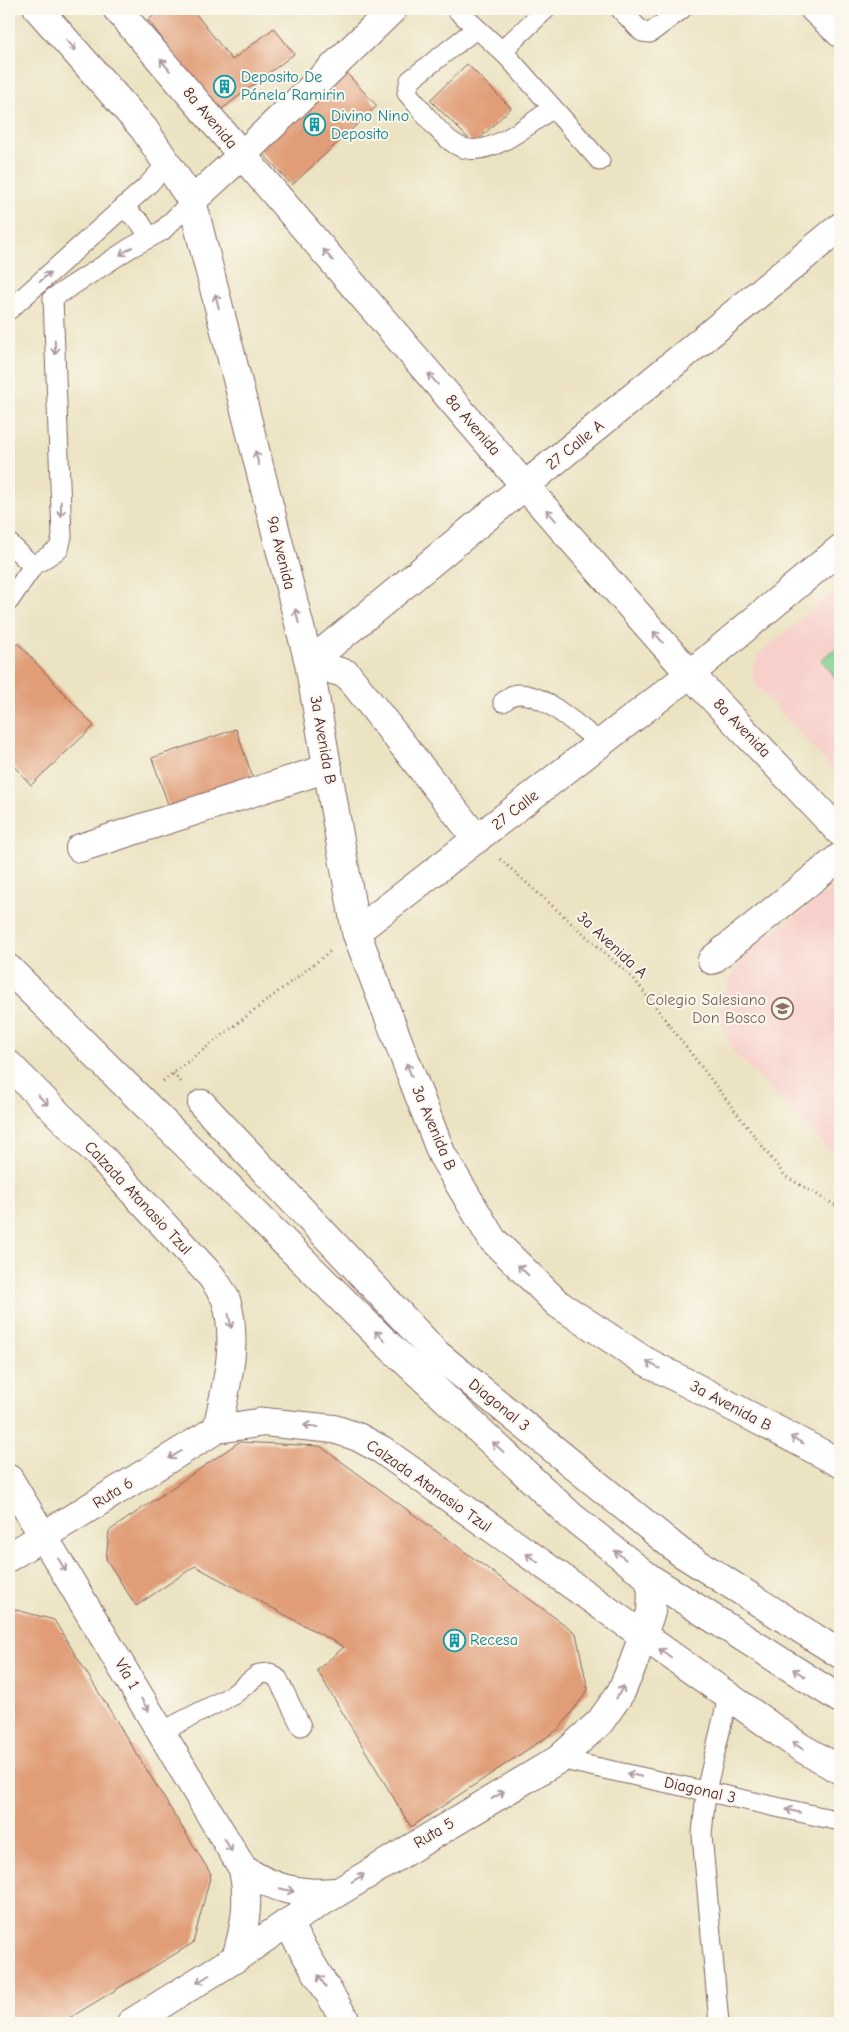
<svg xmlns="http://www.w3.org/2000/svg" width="849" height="2032" font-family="'Comic Neue',sans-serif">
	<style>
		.built { fill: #f7d0cb }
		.green { fill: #7fd192; stroke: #64785e }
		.building { fill: #e09d77 }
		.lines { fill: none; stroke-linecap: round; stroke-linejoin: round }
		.service-casing { stroke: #826460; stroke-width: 21 }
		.minor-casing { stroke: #826460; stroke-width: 30 }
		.tertiary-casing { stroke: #826460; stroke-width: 30 }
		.secondary-casing { stroke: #826460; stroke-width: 30 }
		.primary-casing { stroke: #826460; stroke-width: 30 }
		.path { stroke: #826460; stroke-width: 3; stroke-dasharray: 1 4; stroke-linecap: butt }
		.service { stroke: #fff; stroke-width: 19 }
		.minor { stroke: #fff; stroke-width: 28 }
		.tertiary { stroke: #fff; stroke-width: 28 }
		.secondary { stroke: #fff; stroke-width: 28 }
		.primary { stroke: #fff; stroke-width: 28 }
		.oneway { stroke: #ae9aa0 }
		.labels { text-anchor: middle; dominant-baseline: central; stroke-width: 4; stroke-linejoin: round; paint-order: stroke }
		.culture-label { font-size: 16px; fill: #0d838f; stroke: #fbf7ec; text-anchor: start }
		.street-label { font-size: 16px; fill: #4a1f2b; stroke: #fbf7ec }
		.education-label { font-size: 16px; fill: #785e54; stroke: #fbf7ec; text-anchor: end }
	</style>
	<rect width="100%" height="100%" fill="#fbf7ec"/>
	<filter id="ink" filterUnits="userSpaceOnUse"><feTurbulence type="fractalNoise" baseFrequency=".02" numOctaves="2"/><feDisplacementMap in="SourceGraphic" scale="10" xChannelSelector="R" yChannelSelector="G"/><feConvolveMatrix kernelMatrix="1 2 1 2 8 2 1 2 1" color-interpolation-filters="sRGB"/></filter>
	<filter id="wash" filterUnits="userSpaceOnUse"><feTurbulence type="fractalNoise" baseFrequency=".0096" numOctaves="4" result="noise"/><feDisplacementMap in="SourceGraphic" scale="20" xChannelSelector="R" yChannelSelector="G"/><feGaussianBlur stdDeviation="1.12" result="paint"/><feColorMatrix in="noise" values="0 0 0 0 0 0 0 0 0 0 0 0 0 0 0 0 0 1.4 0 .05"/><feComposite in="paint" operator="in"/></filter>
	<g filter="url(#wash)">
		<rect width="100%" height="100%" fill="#ebe3c2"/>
		<!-- built -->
		<path class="built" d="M840,587V778L757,686L751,671L759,654Z
			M840,883V1158L832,1153L733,1051L722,1024L723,994L733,973L746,953Z"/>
		<!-- green -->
		<path class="green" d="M840,644V683L821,660Z"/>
		<g id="blocks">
			<!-- building -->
			<path class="building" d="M163,9H192L232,60L274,28L294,54L218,112L148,20Z
				M467,64L511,108L474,144L430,100Z
				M339,65L377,106L292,185L254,144Z
				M18,643L94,726L31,785L9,761V651Z
				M236,729L255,784L171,813L152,758Z
				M239,1442L320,1446L576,1633L588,1690L560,1728L411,1827L317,1670L344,1647L195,1566L136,1606L106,1559L109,1531Z
				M9,1608L54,1620L211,1874L193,1943L61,2023H9Z"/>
		</g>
	</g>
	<g filter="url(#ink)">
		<use href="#blocks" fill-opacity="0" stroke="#826460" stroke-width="1"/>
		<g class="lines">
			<defs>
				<path id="service" d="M456,9L507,56
					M546,9L509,44L506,50L507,56L600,161
					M620,9L642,32L650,33L682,9
					M477,28L410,80L407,93C421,108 438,134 455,144C485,164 528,124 553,108
					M123,208L140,222L149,237
					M9,310L147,186L167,164
					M9,543L33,566L59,549L62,536L53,298L130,248L162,231L192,201
					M9,601L33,566
					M503,702C506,700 510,696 513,695C539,687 580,729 601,743
					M161,1732L233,1695L259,1674L270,1673L278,1679L301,1726
					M559,1759L840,1821
					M719,2023L702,1835L706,1791L728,1697"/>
				<path id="minor" d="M393,9L242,155L525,486L690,674L840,832
					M309,663L840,227
					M309,663L347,674L477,839
					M80,848L328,768
					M712,960L840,857
					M202,1104L437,1354L680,1552L840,1654
					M9,1479L243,1869C250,1901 245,1927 236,1958
					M243,1869C275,1889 297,1895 335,1892
					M131,2023L236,1958L287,1923"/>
				<path id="tertiary" d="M38,9L144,129L192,201L309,663L356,932L442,1155L492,1239L558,1304L645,1361L840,1463
					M117,9L242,155L192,201
					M356,932L690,674L840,549
					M347,2023L287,1923L559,1759L600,1722L621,1692L633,1664L651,1612L652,1591L648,1577"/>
				<path id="secondary" d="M814,9L840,33"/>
				<path id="primary" d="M9,969L383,1340L571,1516L648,1577L840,1699
					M9,1065L102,1158L212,1277C216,1284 223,1292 226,1300C239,1342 226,1387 217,1429
					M9,1557L217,1429L264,1422L334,1429L358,1437L382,1450L800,1747L840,1770"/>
			</defs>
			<!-- service casing -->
			<use href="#service" class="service-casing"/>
			<!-- minor casing -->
			<use href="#minor" class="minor-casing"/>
			<!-- tertiary casing -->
			<use href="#tertiary" class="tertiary-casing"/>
			<!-- secondary casing -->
			<use href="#secondary" class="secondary-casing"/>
			<!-- primary casing -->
			<use href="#primary" class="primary-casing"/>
			<!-- path -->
			<path class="path" d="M500,859L634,979L785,1176L840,1208
				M173,1074L183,1084
				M163,1081L332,950"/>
			<!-- service -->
			<use href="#service" class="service"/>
			<!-- minor -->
			<use href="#minor" class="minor"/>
			<!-- tertiary -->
			<use href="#tertiary" class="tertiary"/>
			<!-- secondary -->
			<use href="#secondary" class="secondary"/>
			<!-- primary -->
			<use href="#primary" class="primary"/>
		</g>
		<!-- one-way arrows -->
		<defs><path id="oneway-shaft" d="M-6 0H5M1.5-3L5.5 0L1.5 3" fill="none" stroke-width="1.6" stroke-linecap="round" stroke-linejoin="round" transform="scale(1.25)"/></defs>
		<g class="oneway">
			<use href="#oneway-shaft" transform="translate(71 45) rotate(49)"/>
			<use href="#oneway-shaft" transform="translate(165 65) rotate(-130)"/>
			<use href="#oneway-shaft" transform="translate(126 251) rotate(148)"/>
			<use href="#oneway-shaft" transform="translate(328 255) rotate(-131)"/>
			<use href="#oneway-shaft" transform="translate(45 277) rotate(-42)"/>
			<use href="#oneway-shaft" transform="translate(217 301) rotate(-104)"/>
			<use href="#oneway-shaft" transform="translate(55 347) rotate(88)"/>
			<use href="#oneway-shaft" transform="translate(433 379) rotate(-131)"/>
			<use href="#oneway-shaft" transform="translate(257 458) rotate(-104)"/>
			<use href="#oneway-shaft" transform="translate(61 509) rotate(88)"/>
			<use href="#oneway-shaft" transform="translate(551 515) rotate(-131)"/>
			<use href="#oneway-shaft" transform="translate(297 616) rotate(-104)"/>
			<use href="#oneway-shaft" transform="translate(658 637) rotate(-131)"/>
			<use href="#oneway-shaft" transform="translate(409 1070) rotate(-111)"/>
			<use href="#oneway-shaft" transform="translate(43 1100) rotate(45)"/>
			<use href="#oneway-shaft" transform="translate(523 1270) rotate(-135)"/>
			<use href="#oneway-shaft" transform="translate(230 1321) rotate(79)"/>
			<use href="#oneway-shaft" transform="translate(380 1336) rotate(-135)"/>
			<use href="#oneway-shaft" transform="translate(653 1365) rotate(-152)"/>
			<use href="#oneway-shaft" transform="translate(311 1426) rotate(-173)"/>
			<use href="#oneway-shaft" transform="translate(797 1440) rotate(-152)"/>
			<use href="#oneway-shaft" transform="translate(498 1447) rotate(-137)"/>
			<use href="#oneway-shaft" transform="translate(175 1455) rotate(148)"/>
			<use href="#oneway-shaft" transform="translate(620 1555) rotate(-141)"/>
			<use href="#oneway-shaft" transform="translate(532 1558) rotate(-144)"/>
			<use href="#oneway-shaft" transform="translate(62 1565) rotate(59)"/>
			<use href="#oneway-shaft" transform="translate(665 1653) rotate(-145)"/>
			<use href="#oneway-shaft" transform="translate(799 1673) rotate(-148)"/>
			<use href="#oneway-shaft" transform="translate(620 1692) rotate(-60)"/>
			<use href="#oneway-shaft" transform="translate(145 1705) rotate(59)"/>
			<use href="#oneway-shaft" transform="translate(798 1746) rotate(-147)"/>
			<use href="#oneway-shaft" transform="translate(634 1775) rotate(-167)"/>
			<use href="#oneway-shaft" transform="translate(498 1795) rotate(-31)"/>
			<use href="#oneway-shaft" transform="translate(793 1811) rotate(-167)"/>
			<use href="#oneway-shaft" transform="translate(228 1845) rotate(59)"/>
			<use href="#oneway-shaft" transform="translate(358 1878) rotate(-31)"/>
			<use href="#oneway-shaft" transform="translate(287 1890) rotate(14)"/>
			<use href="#oneway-shaft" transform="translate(203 1979) rotate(148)"/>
			<use href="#oneway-shaft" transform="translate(322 1981) rotate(-121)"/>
		</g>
	</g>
	<!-- icons -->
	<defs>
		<symbol id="building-ring" viewBox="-11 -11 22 22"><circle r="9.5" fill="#fbf7ec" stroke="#0f9aa8" stroke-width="1.5"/><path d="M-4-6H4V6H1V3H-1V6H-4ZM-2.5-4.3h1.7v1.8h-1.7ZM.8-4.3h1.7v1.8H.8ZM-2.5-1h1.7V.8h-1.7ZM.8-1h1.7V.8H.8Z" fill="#0f9aa8"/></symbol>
		<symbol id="school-ring" viewBox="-11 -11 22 22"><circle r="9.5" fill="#fbf7ec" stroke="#8d6e63" stroke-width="1.5"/><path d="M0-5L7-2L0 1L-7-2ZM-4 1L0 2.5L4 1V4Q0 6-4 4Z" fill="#8d6e63"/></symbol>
	</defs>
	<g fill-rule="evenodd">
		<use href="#building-ring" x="212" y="74" width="25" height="25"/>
		<use href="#building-ring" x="302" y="112" width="25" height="25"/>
		<use href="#school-ring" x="770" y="996" width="25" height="25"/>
		<use href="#building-ring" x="442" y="1628" width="25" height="25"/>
	</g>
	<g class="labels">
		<!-- culture labels -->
		<g class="culture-label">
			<text x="241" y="77">Deposito De<tspan x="241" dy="18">Pánela Ramirin</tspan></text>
			<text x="331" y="116">Divino Nino<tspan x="331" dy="18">Deposito</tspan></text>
			<text x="470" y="1640">Recesa</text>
		</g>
		<!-- street labels -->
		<g class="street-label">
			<text transform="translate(210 118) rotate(50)">8a Avenida</text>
			<text transform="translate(473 425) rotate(49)">8a Avenida</text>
			<text transform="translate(575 445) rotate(-39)">27 Calle A</text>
			<text transform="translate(281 553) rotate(76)">9a Avenida</text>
			<text transform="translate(742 728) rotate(46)">8a Avenida</text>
			<text transform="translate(323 740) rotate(80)">3a Avenida B</text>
			<text transform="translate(515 810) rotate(-38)">27 Calle</text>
			<text transform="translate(612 945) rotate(43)">3a Avenida A</text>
			<text transform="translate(434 1128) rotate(67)">3a Avenida B</text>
			<text transform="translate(138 1198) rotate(47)">Calzada Atanasio Tzul</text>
			<text transform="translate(499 1405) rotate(39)">Diagonal 3</text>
			<text transform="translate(731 1406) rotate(28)">3a Avenida B</text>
			<text transform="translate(429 1486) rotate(35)">Calzada Atanasio Tzul</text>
			<text transform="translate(113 1493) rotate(-32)">Ruta 6</text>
			<text transform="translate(127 1674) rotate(59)">Vía 1</text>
			<text transform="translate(700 1790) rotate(13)">Diagonal 3</text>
			<text transform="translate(434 1833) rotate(-31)">Ruta 5</text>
		</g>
		<!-- education labels -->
		<g class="education-label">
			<text x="766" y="1000">Colegio Salesiano<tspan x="766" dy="18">Don Bosco</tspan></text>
		</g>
	</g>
	<!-- margin -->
	<rect width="849" height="2032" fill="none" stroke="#fbf7ec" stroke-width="30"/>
</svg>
